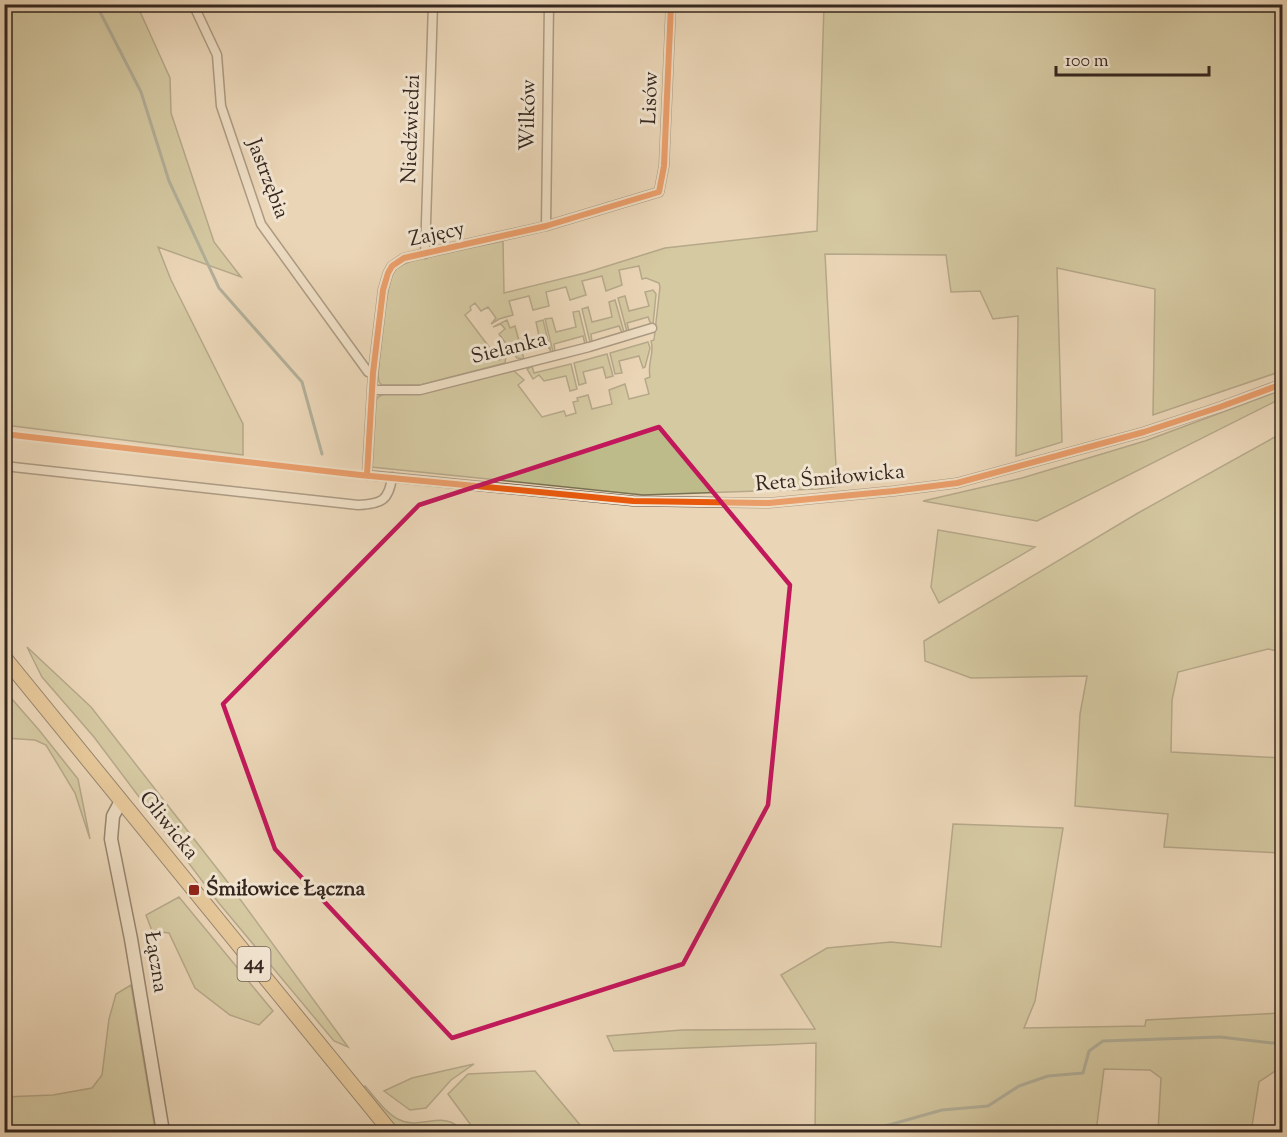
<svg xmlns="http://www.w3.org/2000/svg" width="1287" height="1137" font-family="'Sorts Mill Goudy',serif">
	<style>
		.green { fill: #bdbb89; stroke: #797154; stroke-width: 1.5 }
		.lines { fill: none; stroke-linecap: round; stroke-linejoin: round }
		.stream { stroke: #707f74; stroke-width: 3 }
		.street-casing { stroke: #625245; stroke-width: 11 }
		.secondary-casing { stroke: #35271f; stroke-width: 15 }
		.primary-casing { stroke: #35271f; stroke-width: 16 }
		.street { stroke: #f1e4d0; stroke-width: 8 }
		.secondary { stroke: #f1e4d0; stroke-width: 12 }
		.primary { stroke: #e5ba7b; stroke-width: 14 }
		.cycleway-casing { stroke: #f1e4d0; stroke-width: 10 }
		.cycleway { stroke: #e8590c; stroke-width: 6 }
		.marked { fill: none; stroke: #c2185b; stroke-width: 4.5; stroke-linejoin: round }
		.poi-dot { fill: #8f2418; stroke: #f1e4d0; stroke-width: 2 }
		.labels { text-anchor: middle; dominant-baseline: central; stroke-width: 6; stroke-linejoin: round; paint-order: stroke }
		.shield { fill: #f1e4d0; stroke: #6d6054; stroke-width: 1.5 }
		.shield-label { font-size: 20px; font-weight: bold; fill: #35271f }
		.street-label { font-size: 21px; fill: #35271f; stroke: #f1e4d0 }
		.poi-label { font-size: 21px; font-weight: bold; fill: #35271f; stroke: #f1e4d0; text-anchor: start }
	</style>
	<rect width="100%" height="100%" fill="#ead5b6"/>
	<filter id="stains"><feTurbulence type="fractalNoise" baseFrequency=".00333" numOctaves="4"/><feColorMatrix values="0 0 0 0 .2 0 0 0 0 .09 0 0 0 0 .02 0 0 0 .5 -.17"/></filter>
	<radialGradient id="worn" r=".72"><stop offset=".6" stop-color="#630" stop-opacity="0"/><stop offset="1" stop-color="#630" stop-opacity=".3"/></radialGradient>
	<!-- green -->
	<path class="green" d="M5,4L137,5L170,78L171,113L214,242L241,277L158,247L171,280L243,424V455L5,425Z
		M824,5H1282V371L1153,415L1155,289L1057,268L1062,442L1016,456L1018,316L993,319L980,291L951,292L946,255L825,254L837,486L818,489L643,495L371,467L375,403L378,397L384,394L514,371L524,380L518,385L542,417L564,411L566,416L576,413L573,402L578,401L577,398L588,395L592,409L612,404L609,390L625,384L629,399L649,394L645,379L650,377C647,362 655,353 651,341L654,340L660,287L659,283L646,278L642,279L639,266L619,270L622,285L606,291L602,276L582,281L586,295L570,300L566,287L546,292L549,306L533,310L529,296L509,301L513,315L499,319L491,324L496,318L488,307L481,311L475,303L470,307L471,310L465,315L499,360L506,356L505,363L420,385H382L379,382L378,375C380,356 385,281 395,270C408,256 482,246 503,241L504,293L585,273L665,248L817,231Z
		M653,290L656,294L653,325H651L648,317L627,323L629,331L627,332L618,298L625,296L629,311L649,306L645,292Z
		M615,300L624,332L622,333L619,326L591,334L592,342H590L582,309L588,307L592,322L612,317L609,302Z
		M579,311L587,343L585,344L583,336L554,344L555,351L553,352L545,319L552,318L556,332L576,327L573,312Z
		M507,320L510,328L515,326L519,341L539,336L536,322L543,320L551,352L547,345L522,352L524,359L517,358L499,334L505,329L501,324L493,327Z
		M648,342L650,348L645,367L643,368L639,356L619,361L622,373L615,374L610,353Z
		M607,354L613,376L606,378L603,367L583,372L586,383L579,385L574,363Z
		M571,364L577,389L570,391L566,376L544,381L539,375L533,379L527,369L532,366L534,373Z
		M1282,390V398L1037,521L923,501L1022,478L1145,441Z
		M1282,433V652L1268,649L1178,672L1172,700L1171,752L1282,758V853L1164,847L1168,814L1075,806L1080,714L1087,676L971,678L925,661L924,641L1138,513Z
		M938,530L1035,547L939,603L931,587Z
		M27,647L91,707L226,880L348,1047L334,1041L218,902L94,737L42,677Z
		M4,690L39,730L78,779L90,839L75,793L46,745L35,740L5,738Z
		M953,824L1063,828L1035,1001L1024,1028L1145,1026L1146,1020L1282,1013V1070L1278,1069L1259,1082L1251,1132H1158L1161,1078L1150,1070L1104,1069L1096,1132H1076V1128L976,1132H815L816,1043L614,1051L607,1036L682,1030L815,1029L781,975L827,948L891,942L941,947Z
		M179,897L273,1011L259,1025L230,1015L195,988L169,933L152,931L146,915Z
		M131,985L155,1129H140V1132H5V1097L53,1095L92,1088L102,1075L109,1019L116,994Z
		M474,1064L451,1080L426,1108L410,1110L384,1091L412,1078Z
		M535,1071L586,1132H476L448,1094L468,1074Z
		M365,1086C375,1097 386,1114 400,1120C418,1129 441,1113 456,1125L457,1132H400L364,1088Z"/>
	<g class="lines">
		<!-- stream -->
		<path class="stream" d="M96,4L141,92L169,181L219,288L302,382L322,454
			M864,1132L942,1110L988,1106L1019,1086L1048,1076L1083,1073L1089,1051L1103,1041L1220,1037L1272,1043L1282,1042"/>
		<defs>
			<path id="street" d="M193,4L217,55L221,106L261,224L368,372L373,373
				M671,4L664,166L659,192L546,226L404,258L392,266L388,273L383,290L373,373L367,475L633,501L769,503L894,491L957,483L1144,432L1220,407L1282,384
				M546,226L549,4
				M425,254L433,4
				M373,390H420L589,347L652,328
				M4,466L358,505C381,504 389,501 392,477"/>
			<path id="secondary" d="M121,801L113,816L111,839L131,939L163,1132"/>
			<path id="primary" d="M4,657L391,1132"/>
		</defs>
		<!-- street casing -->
		<use href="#street" class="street-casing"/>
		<!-- secondary casing -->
		<use href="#secondary" class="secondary-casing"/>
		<!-- primary casing -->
		<use href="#primary" class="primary-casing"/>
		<!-- street -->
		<use href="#street" class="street"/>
		<!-- secondary -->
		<use href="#secondary" class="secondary"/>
		<!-- primary -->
		<use href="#primary" class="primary"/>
		<defs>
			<path id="cycleway" d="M4,434L360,475L633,501L769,503L894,491L957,483L1144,432L1220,407L1282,384
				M367,475L373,373L383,290L388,273L392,266L404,258L546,226L659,192L664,166L671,4"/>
		</defs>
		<!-- cycleway casing -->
		<use href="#cycleway" class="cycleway-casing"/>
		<!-- cycleway -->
		<use href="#cycleway" class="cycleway"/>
	</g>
	<!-- marked area -->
	<path d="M0 0H1287V1137H0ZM659,427L790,585L768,805L683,964L452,1038L275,849L223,704L419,505Z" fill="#ead5b6" fill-opacity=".55" fill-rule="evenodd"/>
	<path class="marked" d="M659,427L790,585L768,805L683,964L452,1038L275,849L223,704L419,505Z"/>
	<!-- markers -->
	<rect class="poi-dot" x="188" y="884" width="12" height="12" rx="3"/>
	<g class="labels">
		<!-- shield labels -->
		<rect class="shield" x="237.5" y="947" width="33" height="34" rx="4.5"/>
		<g class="shield-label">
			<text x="254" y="964">44</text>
		</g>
		<!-- street labels -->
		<g class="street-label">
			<text transform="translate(651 98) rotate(-88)">Lisów</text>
			<text transform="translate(529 115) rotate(-89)">Wilków</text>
			<text transform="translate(412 129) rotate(-88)">Niedźwiedzi</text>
			<text transform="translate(267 179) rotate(69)">Jastrzębia</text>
			<text transform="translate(437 235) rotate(-12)">Zajęcy</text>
			<text transform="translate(509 349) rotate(-14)">Sielanka</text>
			<text transform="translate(830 479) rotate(-5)">Reta Śmiłowicka</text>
			<text transform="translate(168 826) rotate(51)">Gliwicka</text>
			<text transform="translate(155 962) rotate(81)">Łączna</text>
		</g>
		<!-- poi labels -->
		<g class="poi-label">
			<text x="206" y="890">Śmiłowice Łączna</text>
		</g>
	</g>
	<!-- margin -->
	<rect width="1287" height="1137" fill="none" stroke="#ead5b6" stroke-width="24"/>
	<rect x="6" y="6" width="1275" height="1125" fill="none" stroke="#35271f" stroke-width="3"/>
	<rect x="12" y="12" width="1263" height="1113" fill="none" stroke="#35271f" stroke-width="1.5"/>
	<!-- scale -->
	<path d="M1056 66v9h153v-9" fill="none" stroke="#35271f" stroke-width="3"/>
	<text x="1065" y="66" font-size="18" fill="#35271f" stroke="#f1e4d0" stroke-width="4.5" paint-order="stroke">100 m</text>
	<rect width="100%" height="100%" filter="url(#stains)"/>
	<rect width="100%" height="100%" fill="url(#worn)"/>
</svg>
